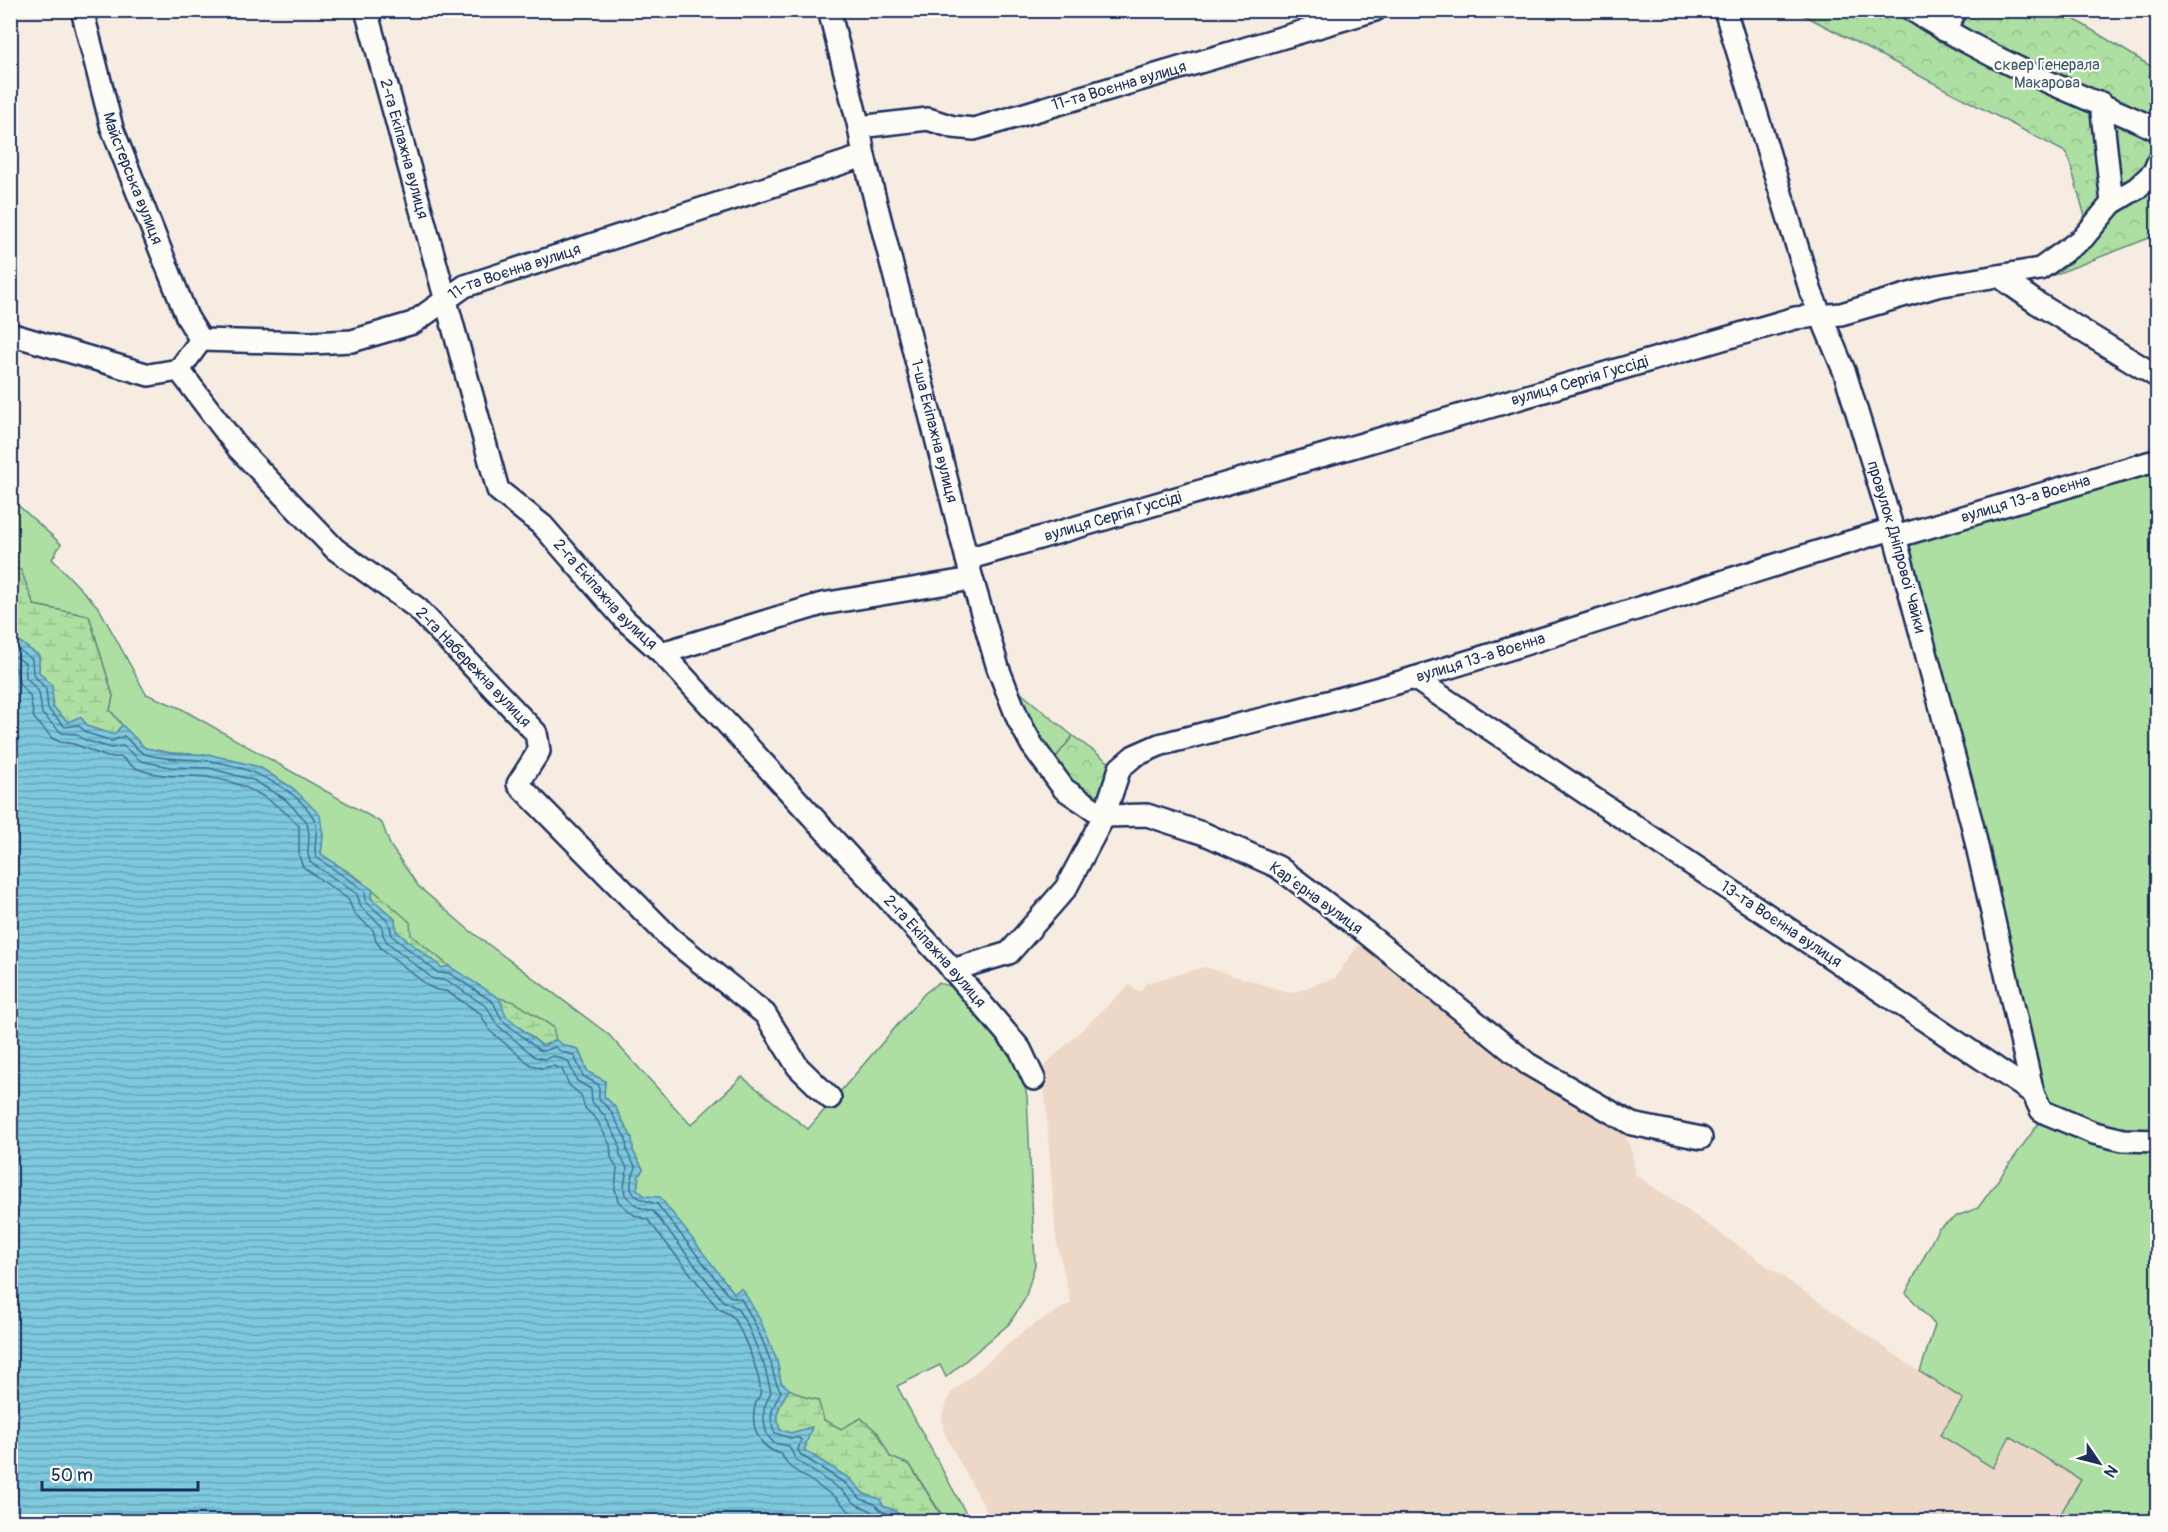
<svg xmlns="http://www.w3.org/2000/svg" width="2168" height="1532" font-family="Pangolin,sans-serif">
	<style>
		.built { fill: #edd8c7 }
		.green { fill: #acdfa1; stroke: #648780; stroke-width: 1.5 }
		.forest { fill: url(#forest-crowns); stroke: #648780; stroke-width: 1.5 }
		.wetland { fill: url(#wetland-marsh); stroke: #648780; stroke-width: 1.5 }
		.water { fill: url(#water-rules); stroke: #568baa; stroke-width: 1.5 }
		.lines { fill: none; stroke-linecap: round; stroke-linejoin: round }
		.shore { stroke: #436d91; stroke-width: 1.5 }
		.minor-casing { stroke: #1b2f5e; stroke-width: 26 }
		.minor { stroke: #fdfcf7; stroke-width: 21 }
		.labels { text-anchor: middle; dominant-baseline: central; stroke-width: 4.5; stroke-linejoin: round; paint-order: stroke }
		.park-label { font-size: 16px; fill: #3f5b6f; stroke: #fdfcf7 }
		.street-label { font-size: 16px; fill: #1b2f5e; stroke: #fdfcf7 }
	</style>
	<defs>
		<pattern id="forest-crowns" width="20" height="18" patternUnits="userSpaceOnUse" patternTransform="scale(1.5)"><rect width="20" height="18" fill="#acdfa1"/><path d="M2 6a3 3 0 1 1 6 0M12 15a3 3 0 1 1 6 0" fill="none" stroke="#93c08d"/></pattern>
		<pattern id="wetland-marsh" width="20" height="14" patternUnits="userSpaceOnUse" patternTransform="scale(1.5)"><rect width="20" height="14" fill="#acdfa1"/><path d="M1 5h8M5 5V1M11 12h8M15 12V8" fill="none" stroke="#93c08d"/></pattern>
		<pattern id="water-rules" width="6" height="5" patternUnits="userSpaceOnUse" patternTransform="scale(1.5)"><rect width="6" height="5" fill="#7ec9dd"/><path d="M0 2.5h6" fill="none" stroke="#66a4b6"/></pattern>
	</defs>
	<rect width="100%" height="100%" fill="#f6ece1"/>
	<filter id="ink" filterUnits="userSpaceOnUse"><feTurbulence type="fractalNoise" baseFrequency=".0167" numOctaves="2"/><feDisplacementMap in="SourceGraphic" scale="12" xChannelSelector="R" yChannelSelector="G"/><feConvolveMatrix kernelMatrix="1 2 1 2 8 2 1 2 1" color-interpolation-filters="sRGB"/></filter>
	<g filter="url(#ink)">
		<!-- built -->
		<path class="built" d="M1363,938L1524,1069L1624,1133L1632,1153L1635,1174L1920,1372L1964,1399L1941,1436H2010L2082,1480L2056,1522L992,1521L944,1433L942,1416L950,1394L1025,1330L1071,1303L1056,1239L1043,1067L1129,985L1140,992L1146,983L1205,967L1291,993L1335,978Z"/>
		<!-- green -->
		<path class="green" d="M2157,465V1521H2056L2081,1480L2010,1436L1993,1468L1940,1435L1963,1399L1920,1372L1935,1325L1906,1293L1938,1229L1957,1216L1978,1208L2046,1113L1905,546L1915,536Z
			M10,498L61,544L52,559L99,608L146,694L180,708L382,823L390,845L418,886L469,930L608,1034L691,1125L742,1077L808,1129L925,993L938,983L954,987L1011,1051L1021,1070L1027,1096L1035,1265L1025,1299L1009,1324L946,1377L940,1365L897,1386L970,1521H952L940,1512L910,1465L890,1457L878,1433L841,1429L824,1420L781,1383L777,1361L760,1320L742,1289L734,1293L704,1255L637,1189L639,1176L643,1169L633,1151L632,1138L615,1107L604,1096L605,1081L588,1072L578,1049L565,1046L442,968L371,898L362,881L321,854L323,835L294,789L259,767L211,755L171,753L145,748L122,725L110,710L113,696L89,616L34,605L21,571L11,567Z
			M1015,688L1073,736L1052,762L1037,739Z"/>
		<!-- forest -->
		<path class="forest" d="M1796,11H1893L1944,40L1961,11H2061L2157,70V235L2046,278L2042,260L2044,249L2068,241L2086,220L2067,153Z
			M1073,736L1110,763L1114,771L1102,794L1092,797L1068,782L1052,762Z"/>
		<!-- wetland -->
		<path class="wetland" d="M10,567L21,570L34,605L89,616L113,696L110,710L122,725L114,735L89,727L80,717L68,722L53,707L52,686L39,672V656L11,636Z
			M373,890L410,922L411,935L449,966L442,968L396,931L395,919L371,898Z
			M499,998L515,1002L553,1027L556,1040L543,1046L506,1016Z
			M789,1389L805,1397L818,1400L824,1420L841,1429L861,1418L878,1433L890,1457L910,1465L939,1512L952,1521H905L895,1511L883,1506L880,1499L864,1494L850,1479L804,1450L811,1427L791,1433L780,1430C774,1411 780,1405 789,1389Z"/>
		<!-- water -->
		<path class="water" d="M11,636L39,656V672L52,686L53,707L68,722L80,717L89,727L114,735L122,725L145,748L171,753L211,755L259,767L294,789L320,815L323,835L321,854L373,890L371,898L395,919L396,931L442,968L449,966L499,998L506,1016L542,1046L556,1040L565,1046L578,1049L588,1072L605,1081L604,1096L615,1107L632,1138L633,1151L643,1169L639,1176L637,1189L645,1196L660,1197L734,1293L742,1288L760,1320L777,1361L781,1382L789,1389C780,1405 774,1411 780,1430L791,1433L812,1427L804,1450L850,1479L864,1494L880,1499L883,1506L895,1511L905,1521H11Z"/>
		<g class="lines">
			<!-- shore -->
			<path class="shore" d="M10,644L32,659L33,674L46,689L48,709L65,727L78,725L87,733L112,741L124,736C130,741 137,751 145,754C166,761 188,758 209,761C244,765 294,786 313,817C321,829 312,845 316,857L365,891L366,902L389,922L392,936L438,973H449L493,1002L502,1020L539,1050L544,1051L555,1047L562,1052L574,1055L583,1076L599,1085V1099L610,1110L626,1139L627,1152L636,1168C623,1194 635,1198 657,1204L729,1296L741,1299C753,1318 762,1338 770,1360C774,1371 773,1382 781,1391C773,1408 767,1414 775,1433L790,1438H799L801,1440L798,1450L801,1455L846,1484L861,1499L875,1504L880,1510L891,1516L897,1522
				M10,653L25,663L26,677L39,692L42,714L62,733L76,734L85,740L111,748L123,746L141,761L170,767L209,768L253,780L285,799L307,822L309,835L308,854L310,862L357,894L361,907L382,926L383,935L387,942L433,979L448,981L487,1007L497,1025L535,1057L544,1059L554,1056L568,1061L577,1081L591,1089L592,1102L604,1115L619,1142L620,1155L627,1168L624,1187L625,1195L638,1207L653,1211L723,1301L737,1308L748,1326L764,1365L771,1392L764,1408V1422L767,1435L774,1443L789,1446L796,1460L841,1490L857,1505L870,1510L875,1516L886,1522
				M10,664L16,668L19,683L30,696L34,718L52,738L60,742L74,744L107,757H121C126,760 130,766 136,768C157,778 183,775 206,777C242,781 275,799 299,826V856L303,867L348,899L354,913L373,930L376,941L381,948L428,986L437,990L446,991L480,1013L490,1031L531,1065L542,1068L553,1066L562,1069L569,1085L581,1095L585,1108L597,1120L610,1145L611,1157L617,1169L615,1189L618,1201L634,1215L648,1220L716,1306C720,1311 726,1312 731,1315C738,1321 752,1357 755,1366C757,1373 762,1388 760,1394C760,1397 757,1399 756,1402C749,1425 758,1448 781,1454L790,1467L835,1497L850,1512L864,1517L867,1522"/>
			<defs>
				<g id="minor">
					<path id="s1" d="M82,10L112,128L187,317L201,340"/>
					<path id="s2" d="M366,10L498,490L543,526L624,619L662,653L946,962L1020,1049L1034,1079"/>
					<path id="s3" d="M829,10L859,127L864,156L972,579L998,668L1018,719L1032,745L1064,789L1104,816"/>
					<path id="s4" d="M1725,10L1811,292L1845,373L1895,537L1972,824L2033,1093"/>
					<path d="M1912,10C1947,32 1984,52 2022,70C2067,91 2113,109 2158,130"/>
					<path d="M1944,30L1956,10"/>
					<path d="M2101,103L2112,203"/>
					<path id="s5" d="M859,127L928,119L953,127L974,129L1375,10"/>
					<path d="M2000,277L2037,303L2158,377"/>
					<path id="s6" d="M10,334L149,375L179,370L238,448L335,549L417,608L536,733L539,751L518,784L670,938L765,1014L798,1067L830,1098"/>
					<path id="s7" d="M201,340L311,343L352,341L413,323L465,286L864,156"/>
					<path d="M179,370L201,340"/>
					<path id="s8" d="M1895,537L2158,460"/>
					<path id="s9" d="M967,559L1795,318L1841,314L1937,286L2040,269L2083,238L2112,203L2137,188L2154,172L2158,162"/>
					<path d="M662,653L822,604L972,579"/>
					<path id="s10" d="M1414,678L2033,1093L2041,1110L2046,1113L2094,1133L2123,1140L2158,1141"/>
					<path d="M1104,816L1147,815L1205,834L1278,867L1366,933L1528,1064L1632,1124L1701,1138"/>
					<path id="s11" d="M952,970L1009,953L1066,888L1104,816L1120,768L1134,756L1159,745C1244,723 1330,703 1414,678C1574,630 1733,577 1892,529"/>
				</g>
			</defs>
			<!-- minor casing -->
			<use href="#minor" class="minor-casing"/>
			<!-- minor -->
			<use href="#minor" class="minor"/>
		</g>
	</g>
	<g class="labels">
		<!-- park labels -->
		<g class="park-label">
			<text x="2047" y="65">сквер Генерала<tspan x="2047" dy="18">Макарова</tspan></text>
		</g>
		<!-- street labels -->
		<g class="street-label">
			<text stroke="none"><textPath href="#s5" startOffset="268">11-та Воєнна вулиця</textPath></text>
			<text stroke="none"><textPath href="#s2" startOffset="144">2-га Екіпажна вулиця</textPath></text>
			<text stroke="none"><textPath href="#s1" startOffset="176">Майстерська вулиця</textPath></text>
			<text stroke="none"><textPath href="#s7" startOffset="330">11-та Воєнна вулиця</textPath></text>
			<text stroke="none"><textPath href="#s9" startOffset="638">вулиця Сергія Гуссіді</textPath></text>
			<text stroke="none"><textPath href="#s3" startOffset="434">1-ша Екіпажна вулиця</textPath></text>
			<text stroke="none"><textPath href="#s8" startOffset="136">вулиця 13-а Воєнна</textPath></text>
			<text stroke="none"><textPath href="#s9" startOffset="152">вулиця Сергія Гуссіді</textPath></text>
			<text stroke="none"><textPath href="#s4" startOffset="564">провулок Дніпрової Чайки</textPath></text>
			<text stroke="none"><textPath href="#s2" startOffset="648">2-га Екіпажна вулиця</textPath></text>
			<text stroke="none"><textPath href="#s11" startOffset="657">вулиця 13-а Воєнна</textPath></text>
			<text stroke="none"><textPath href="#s6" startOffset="596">2-га Набережна вулиця</textPath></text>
			<text transform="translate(1316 898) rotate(36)">Карʼєрна вулиця</text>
			<text stroke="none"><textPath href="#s10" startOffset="442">13-та Воєнна вулиця</textPath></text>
			<text stroke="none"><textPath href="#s2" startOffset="1134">2-га Екіпажна вулиця</textPath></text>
		</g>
	</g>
	<!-- margin -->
	<rect width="2168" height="1532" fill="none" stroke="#fdfcf7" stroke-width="36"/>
	<rect x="18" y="18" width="2132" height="1496" fill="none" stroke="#1b2f5e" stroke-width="2" filter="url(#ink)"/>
	<!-- north arrow -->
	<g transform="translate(2099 1463) rotate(125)" stroke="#fdfcf7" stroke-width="4.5" paint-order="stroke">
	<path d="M0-4.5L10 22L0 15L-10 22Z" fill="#1b2f5e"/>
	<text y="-9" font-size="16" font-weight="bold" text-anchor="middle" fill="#1b2f5e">N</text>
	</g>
	<!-- scale -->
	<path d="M42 1481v9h156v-9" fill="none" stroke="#1b2f5e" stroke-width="3"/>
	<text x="51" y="1481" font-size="18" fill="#1b2f5e" stroke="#fdfcf7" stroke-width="4.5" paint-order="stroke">50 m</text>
</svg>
